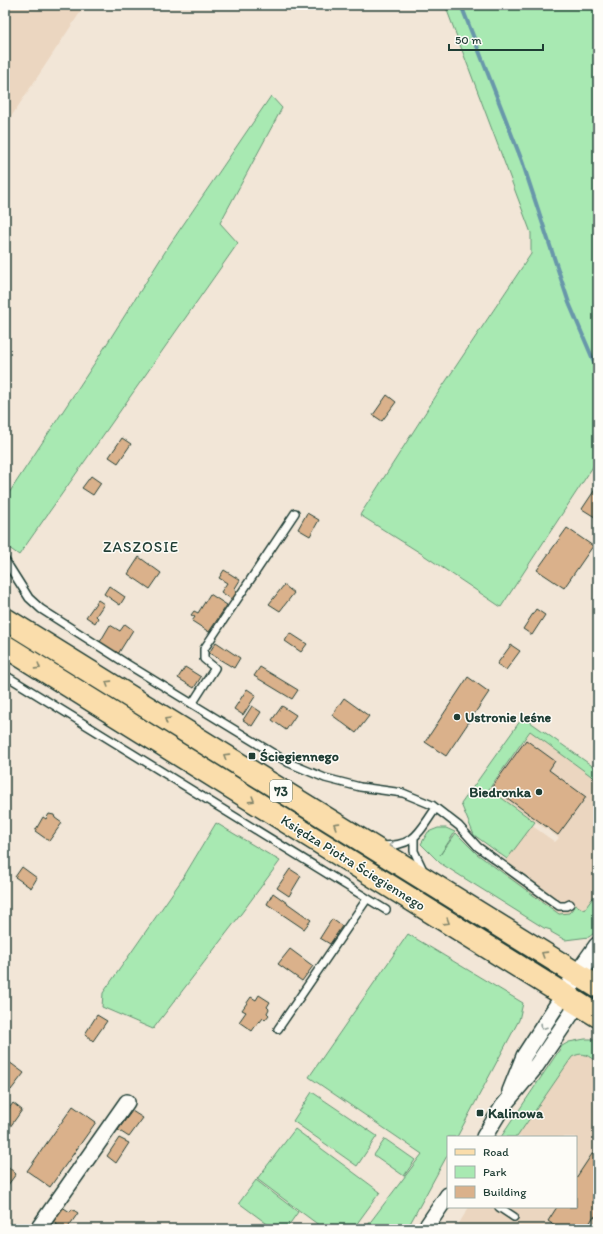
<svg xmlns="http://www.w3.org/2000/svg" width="603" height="1234" font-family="Itim,sans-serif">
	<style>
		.built { fill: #ebd6c0 }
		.green { fill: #a8e9b2; stroke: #649373 }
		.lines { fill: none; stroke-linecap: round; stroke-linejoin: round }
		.stream { stroke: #6797aa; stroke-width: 4 }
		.building { fill: #dab18b; stroke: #1f3d34 }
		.service-casing { stroke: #1f3d34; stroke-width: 10 }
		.minor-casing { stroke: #1f3d34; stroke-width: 18 }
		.tertiary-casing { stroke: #1f3d34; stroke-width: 21 }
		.primary-casing { stroke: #1f3d34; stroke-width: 25 }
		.service { stroke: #fdfcf7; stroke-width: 7 }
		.minor { stroke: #fdfcf7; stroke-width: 15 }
		.tertiary { stroke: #fdfcf7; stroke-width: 18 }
		.primary { stroke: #faddab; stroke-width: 22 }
		.oneway { stroke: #82856a }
		.oneway2 { stroke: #8e9c96 }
		.poi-dot { fill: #1f3d34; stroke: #fdfcf7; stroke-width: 1.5 }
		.labels { text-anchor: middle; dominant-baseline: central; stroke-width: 3; stroke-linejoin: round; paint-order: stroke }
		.shield { fill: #fdfcf7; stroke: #62766e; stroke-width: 1 }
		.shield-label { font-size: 13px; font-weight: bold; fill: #1f3d34 }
		.poi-label { font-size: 14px; font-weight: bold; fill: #1f3d34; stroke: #fdfcf7; text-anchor: start }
		.street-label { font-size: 14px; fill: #1f3d34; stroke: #fdfcf7 }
		.neighbourhood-label { font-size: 15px; letter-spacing: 1px; fill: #1f3d34; stroke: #fdfcf7 }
	</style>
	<rect width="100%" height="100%" fill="#f2e6d7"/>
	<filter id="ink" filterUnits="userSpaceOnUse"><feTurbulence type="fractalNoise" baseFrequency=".025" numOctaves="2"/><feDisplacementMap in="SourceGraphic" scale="8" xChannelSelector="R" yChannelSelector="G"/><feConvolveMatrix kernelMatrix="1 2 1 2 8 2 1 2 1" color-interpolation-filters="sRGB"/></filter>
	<g filter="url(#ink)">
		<!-- built -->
		<path class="built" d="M5,5H85L5,126Z
			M531,731L598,781V891L584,911L574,909L569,914H559L499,870L531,825L555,842L559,838L489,789Z
			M585,1054L598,1062V1229H464L458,1225L469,1207H576V1137H517L570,1059L576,1055Z"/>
		<!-- green -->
		<path class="green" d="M445,5H598V459L501,607L422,554L360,515L436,396L531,254V233Z
			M271,96L282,108L220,223L238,243L19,555L5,545V499L96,361L170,244Z
			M523,717L598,770V781L530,731L489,789L535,822L507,859L474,835L461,804Z
			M216,823L280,861L232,926L153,1029L102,1007L103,993L183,878Z
			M438,828H446L455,832L440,855L456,833L477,854L559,914L569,913L576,905L584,910L598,891V930L589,937L565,940L551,932V930L544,928L440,863L421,844L428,832Z
			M408,934L523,1003L519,1020L457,1137H448V1154L407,1229H365L422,1154L309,1077Z
			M585,1039H593L598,1042V1051L593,1055L594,1060C586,1054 581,1052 572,1057L517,1137H501L562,1046L569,1042Z
			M312,1092L377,1136L357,1166L293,1121Z
			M295,1129L380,1192L353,1229H324L257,1179Z
			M385,1139L415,1160L404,1176L374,1155Z
			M256,1180L298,1212L286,1229H274L239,1203Z"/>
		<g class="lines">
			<!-- stream -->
			<path class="stream" d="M461,5L522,161L569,303L598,371"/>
		</g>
		<!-- building -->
		<path class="building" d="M387,395L396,402L382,421L373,415Z
			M122,438L131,444L118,463L109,457Z
			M91,476L101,483L93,495L82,488Z
			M598,485V519L582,509Z
			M307,513L319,520L310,536L298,529Z
			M567,528L593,546L564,588L537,570Z
			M139,557L161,573L150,589L128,574Z
			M224,570L240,580L234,590L238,593L233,600L221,592L227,583L219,578Z
			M284,585L294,593L280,611L269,604Z
			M109,586L125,597L120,605L104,594Z
			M210,594L227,605L209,632L192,621L195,617L191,615L194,611L198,613Z
			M98,600L104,604L96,616L98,618L95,623L86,617Z
			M536,609L545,615L532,635L523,629Z
			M125,624L133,630L118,654L100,642L110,625L120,631Z
			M290,633L307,644L301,652L285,641Z
			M216,642L240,658L234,668L209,653Z
			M511,645L520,651L506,670L497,664Z
			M185,667L201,677L194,688L178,678Z
			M260,667L298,690L292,699L254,676Z
			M468,677L489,692L446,756L425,742Z
			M247,689L256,695L243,715L234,709Z
			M344,698L369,716L356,733L332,715Z
			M252,706L261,712L252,726L243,720Z
			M282,706L296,715L286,730L272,720Z
			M526,740L555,761L549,770L586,797L558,835L492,787Z
			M49,814L54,815L55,818L62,823L49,841L35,831L43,817L46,819Z
			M22,867L37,878L31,888L15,877Z
			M290,869L301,876L289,896L277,888Z
			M273,893L311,920L304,929L267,904Z
			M332,919L342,926L330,944L320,938Z
			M290,949L313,966L302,981L278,964Z
			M259,995L270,1002L267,1007L269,1009L267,1013L269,1015L265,1020L263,1018L260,1022L259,1021L252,1031L239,1022L246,1012L242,1010L251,997L256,1000Z
			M97,1015L107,1021L93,1041L85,1034Z
			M5,1059L24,1073L11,1090L5,1086Z
			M13,1103L22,1110L5,1134V1114Z
			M73,1106L96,1122L50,1187L27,1171Z
			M132,1111L143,1118L129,1137L118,1130Z
			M119,1138L129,1143L116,1163L107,1156Z
			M598,1145V1219L594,1216L586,1229H559L548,1221L557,1207H576V1178Z
			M5,1164L16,1174L5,1189Z
			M59,1205L70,1212L72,1209L78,1213L67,1229H63L49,1219Z"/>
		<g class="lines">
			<defs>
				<path id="service" d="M5,560L29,598L41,609L127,664L289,763L325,778L360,787L403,793L432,805L459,826L478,847L559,906H566L570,904
					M5,675L386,910
					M192,704L215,668L204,659V649L295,513
					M414,839V851L423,870
					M381,846C416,846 418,833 436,808
					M278,1029L367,899
					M499,1207L514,1217"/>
				<path id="minor" d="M510,1091L524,1056L564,994
					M484,1137L503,1106L534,1069L578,1004
					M38,1229L127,1102
					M425,1229L448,1195"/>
				<path id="tertiary" d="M564,994L598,946"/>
				<path id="primary" d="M5,619L598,987
					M5,646L598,1016"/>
			</defs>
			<!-- service casing -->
			<use href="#service" class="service-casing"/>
			<!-- minor casing -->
			<use href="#minor" class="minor-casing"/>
			<!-- tertiary casing -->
			<use href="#tertiary" class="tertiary-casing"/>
			<!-- primary casing -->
			<use href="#primary" class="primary-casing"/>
			<!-- service -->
			<use href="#service" class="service"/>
			<!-- minor -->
			<use href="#minor" class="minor"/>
			<!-- tertiary -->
			<use href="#tertiary" class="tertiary"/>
			<!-- primary -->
			<use href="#primary" class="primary"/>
		</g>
		<!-- one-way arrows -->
		<defs><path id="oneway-chevron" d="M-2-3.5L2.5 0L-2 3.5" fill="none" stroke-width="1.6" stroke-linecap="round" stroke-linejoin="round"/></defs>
		<g class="oneway">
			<use href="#oneway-chevron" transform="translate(38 667) rotate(32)"/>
			<use href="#oneway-chevron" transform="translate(108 683) rotate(-148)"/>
			<use href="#oneway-chevron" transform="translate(167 720) rotate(-148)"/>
			<use href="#oneway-chevron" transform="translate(226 756) rotate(-148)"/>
			<use href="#oneway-chevron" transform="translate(252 800) rotate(32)"/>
			<use href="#oneway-chevron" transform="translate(336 825) rotate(-148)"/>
			<use href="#oneway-chevron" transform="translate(447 922) rotate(32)"/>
			<use href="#oneway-chevron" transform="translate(544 954) rotate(-148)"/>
		</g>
		<g class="oneway2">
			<use href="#oneway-chevron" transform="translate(392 845) rotate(175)"/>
			<use href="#oneway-chevron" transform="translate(543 1027) rotate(123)"/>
		</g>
	</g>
	<!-- markers -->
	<g class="poi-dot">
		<circle cx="457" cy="717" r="4"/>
		<rect x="248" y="752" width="8" height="8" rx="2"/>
		<circle cx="539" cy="792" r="4"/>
		<rect x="476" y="1109" width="8" height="8" rx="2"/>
	</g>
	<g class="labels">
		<!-- shield labels -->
		<rect class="shield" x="270" y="780" width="22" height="22" rx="3"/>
		<g class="shield-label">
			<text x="281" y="791">73</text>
		</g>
		<!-- poi labels -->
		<g class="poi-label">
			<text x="465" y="717">Ustronie leśne</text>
			<text x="260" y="756">Ściegiennego</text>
			<text x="531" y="792" text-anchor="end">Biedronka</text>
			<text x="488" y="1113">Kalinowa</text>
		</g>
		<!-- street labels -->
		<g class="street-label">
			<text transform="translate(353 863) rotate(32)">Księdza Piotra Ściegiennego</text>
		</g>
		<!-- neighbourhood labels -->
		<g class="neighbourhood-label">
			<text x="141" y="547">ZASZOSIE</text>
		</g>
	</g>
	<!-- margin -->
	<rect width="603" height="1234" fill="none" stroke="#fdfcf7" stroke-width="20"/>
	<rect x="10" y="10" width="583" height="1214" fill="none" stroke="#1f3d34" stroke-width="1.5" filter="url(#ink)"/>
	<!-- legend -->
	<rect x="447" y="1136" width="130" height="72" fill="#fdfcf7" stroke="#a4b0a9"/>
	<rect x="455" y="1149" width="20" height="6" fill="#faddab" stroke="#a4b0a9"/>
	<text x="483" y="1156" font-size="12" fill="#1f3d34">Road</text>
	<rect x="455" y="1166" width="20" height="12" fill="#a8e9b2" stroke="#a4b0a9"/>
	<text x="483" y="1176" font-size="12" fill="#1f3d34">Park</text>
	<rect x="455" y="1186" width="20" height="12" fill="#dab18b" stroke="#a4b0a9"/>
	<text x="483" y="1196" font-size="12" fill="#1f3d34">Building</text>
	<!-- scale -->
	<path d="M449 44v6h94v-6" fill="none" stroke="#1f3d34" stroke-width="2"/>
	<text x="455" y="44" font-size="12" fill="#1f3d34" stroke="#fdfcf7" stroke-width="3" paint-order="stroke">50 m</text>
</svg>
